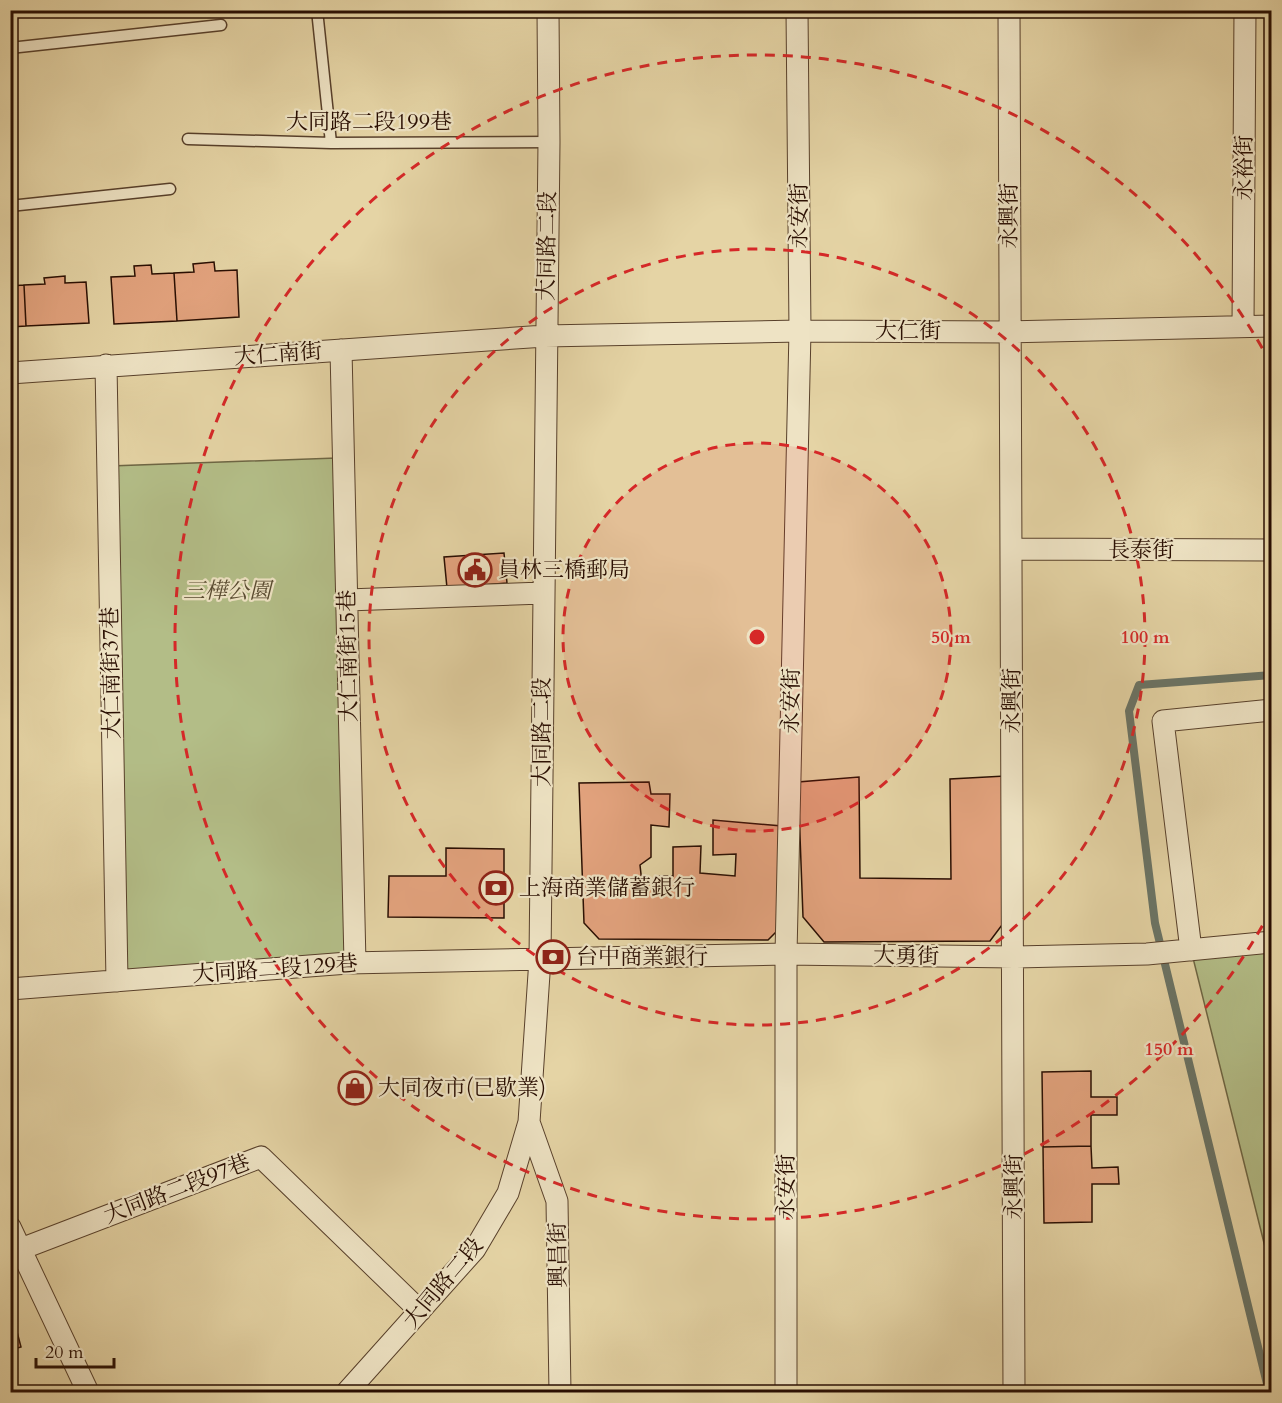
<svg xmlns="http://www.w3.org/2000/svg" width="1282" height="1403" font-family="Cardo,'Noto Serif TC',serif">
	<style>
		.green { fill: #b3bd87; stroke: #6e6644; stroke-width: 1.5 }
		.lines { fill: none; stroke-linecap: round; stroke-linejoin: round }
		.stream { stroke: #6a7466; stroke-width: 8 }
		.building { fill: #e3a37e; stroke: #290e02; stroke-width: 1.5 }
		.service-casing { stroke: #58402b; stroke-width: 13 }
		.minor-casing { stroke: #58402b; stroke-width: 23 }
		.service { stroke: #eee3c4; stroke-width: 10 }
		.minor { stroke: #eee3c4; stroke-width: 21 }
		.ring { fill: none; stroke: #d62828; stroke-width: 3; stroke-dasharray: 10 8 }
		.labels { text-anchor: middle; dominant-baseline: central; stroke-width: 4.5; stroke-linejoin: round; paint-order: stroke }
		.street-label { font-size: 22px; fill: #290e02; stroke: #eee3c4 }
		.poi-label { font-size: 22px; fill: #290e02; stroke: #eee3c4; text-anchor: start }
		.park-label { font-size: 22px; font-style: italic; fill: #594b31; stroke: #eee3c4 }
		.centre { fill: #d62828; stroke: #eee3c4; stroke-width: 3 }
		.ring-label { font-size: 18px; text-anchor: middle; font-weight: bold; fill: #d62828; stroke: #eee3c4; stroke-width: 4.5; stroke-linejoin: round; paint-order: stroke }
	</style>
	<rect width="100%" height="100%" fill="#e5d4a5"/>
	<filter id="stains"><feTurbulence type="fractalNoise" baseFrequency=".00333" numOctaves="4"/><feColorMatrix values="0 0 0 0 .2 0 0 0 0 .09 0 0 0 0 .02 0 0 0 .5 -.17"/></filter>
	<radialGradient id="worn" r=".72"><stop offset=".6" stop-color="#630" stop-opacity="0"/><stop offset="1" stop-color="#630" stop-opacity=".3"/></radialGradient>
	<!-- green -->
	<path class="green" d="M336,458L348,963L127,980L110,466Z
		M1271,942V1271L1191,950Z"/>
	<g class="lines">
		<!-- stream -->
		<path class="stream" d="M1269,1392L1155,923L1129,711L1139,685L1272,675"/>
	</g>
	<!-- building -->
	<path class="building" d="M214,262L215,271L237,270L239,317L177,321L174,273L194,272L193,264Z
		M151,265L152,274L174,273L177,321L114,324L111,277L135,276L134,266Z
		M65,276V283L86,282L89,323L26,326L24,285L45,284L44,278Z
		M24,285L26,326L10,327V286Z
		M504,553L507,583L447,588L444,557Z
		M1005,776V921L990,941L824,942L803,917L798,782L859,777L860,878L951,879L950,779Z
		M649,782L651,794H670L669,827L651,825V857L640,865L642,883L655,885L656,876H673V847L701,846L700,873L735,876L736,854L713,855V820L782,826L783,925L768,940L599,939L584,923L579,783Z
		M446,848L504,849V918L388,917L389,876H446Z
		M1091,1071V1097H1117V1115H1091V1146L1043,1147L1042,1072Z
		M1091,1146L1092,1168L1118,1167L1119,1184H1092V1222L1044,1223L1043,1147Z
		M10,1305L21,1347L10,1350Z"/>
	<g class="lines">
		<defs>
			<path id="service" d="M317,10L331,143
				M10,48L221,25
				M188,139L331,143L549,142
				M10,206L170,189"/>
			<path id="minor" d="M1009,10L1014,1392
				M1243,326L1245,10
				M341,350L355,963
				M106,365L117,981
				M10,373L545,336L800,331L1010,332L1272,326
				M1011,549L1272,550
				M347,600L543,593
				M1191,950L1163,721L1272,710
				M10,989L348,963L786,954L1014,957L1147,954L1272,942
				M529,1122L557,1201L560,1392
				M10,1227L88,1392
				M21,1249L261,1157L420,1311
				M347,1392L475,1249L508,1193L529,1122L540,959L549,142L548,10
				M786,1392V954L800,331L797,10"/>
		</defs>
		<!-- service casing -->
		<use href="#service" class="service-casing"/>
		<!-- minor casing -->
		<use href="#minor" class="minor-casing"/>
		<!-- service -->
		<use href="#service" class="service"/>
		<!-- minor -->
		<use href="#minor" class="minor"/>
	</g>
	<!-- distance rings -->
	<circle cx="757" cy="637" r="194" fill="#d62828" fill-opacity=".12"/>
	<g class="ring">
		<circle cx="757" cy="637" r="194"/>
		<circle cx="757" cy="637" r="388"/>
		<path d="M1271 910A582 582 0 1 1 1271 364"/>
	</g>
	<!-- icons -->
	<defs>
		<symbol id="civic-ring" viewBox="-11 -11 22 22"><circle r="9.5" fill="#eee3c4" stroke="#8f2418" stroke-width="1.5"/><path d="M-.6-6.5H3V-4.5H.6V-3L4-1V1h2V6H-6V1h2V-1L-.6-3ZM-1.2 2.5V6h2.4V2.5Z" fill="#8f2418"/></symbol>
		<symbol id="bank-ring" viewBox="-11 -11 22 22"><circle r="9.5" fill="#eee3c4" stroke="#8f2418" stroke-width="1.5"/><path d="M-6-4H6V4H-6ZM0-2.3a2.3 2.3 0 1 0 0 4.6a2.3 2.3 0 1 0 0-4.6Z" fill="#8f2418"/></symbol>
		<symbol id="shop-ring" viewBox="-11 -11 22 22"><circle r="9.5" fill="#eee3c4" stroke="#8f2418" stroke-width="1.5"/><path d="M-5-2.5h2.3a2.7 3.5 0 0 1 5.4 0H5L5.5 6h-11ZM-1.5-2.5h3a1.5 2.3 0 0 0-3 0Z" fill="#8f2418"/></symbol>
	</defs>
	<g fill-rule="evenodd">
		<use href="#civic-ring" x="456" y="551" width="38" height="38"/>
		<use href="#bank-ring" x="477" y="869" width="38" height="38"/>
		<use href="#bank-ring" x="534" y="938" width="38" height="38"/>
		<use href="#shop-ring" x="336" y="1069" width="38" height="38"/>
	</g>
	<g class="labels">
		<!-- street labels -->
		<g class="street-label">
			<text x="369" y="122">大同路二段199巷</text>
			<text transform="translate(1244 168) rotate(-90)">永裕街</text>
			<text transform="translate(799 216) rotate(-90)">永安街</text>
			<text transform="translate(1009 216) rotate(-90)">永興街</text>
			<text transform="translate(547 246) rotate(-89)">大同路二段</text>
			<text x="908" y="331">大仁街</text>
			<text transform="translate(278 354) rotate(-4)">大仁南街</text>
			<text x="1141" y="550">長泰街</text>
			<text transform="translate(348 656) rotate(-91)">大仁南街15巷</text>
			<text transform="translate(111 673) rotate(-91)">大仁南街37巷</text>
			<text transform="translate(791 701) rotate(-89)">永安街</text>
			<text transform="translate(1012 701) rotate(-90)">永興街</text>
			<text transform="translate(542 732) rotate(-90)">大同路二段</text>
			<text transform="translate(906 956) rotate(1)">大勇街</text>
			<text transform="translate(275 969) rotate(-4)">大同路二段129巷</text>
			<text transform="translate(786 1187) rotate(-90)">永安街</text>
			<text transform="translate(1014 1187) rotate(-90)">永興街</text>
			<text transform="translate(177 1189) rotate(-21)">大同路二段97巷</text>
			<text transform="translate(558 1255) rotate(-91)">興昌街</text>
			<text transform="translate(443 1283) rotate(-50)">大同路二段</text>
		</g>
		<!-- poi labels -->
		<g class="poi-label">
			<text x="498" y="570">員林三橋郵局</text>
			<text x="519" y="888">上海商業儲蓄銀行</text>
			<text x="576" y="957">台中商業銀行</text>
			<text x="378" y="1088">大同夜市(已歇業)</text>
		</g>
		<!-- park labels -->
		<g class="park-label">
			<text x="227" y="591">三樺公園</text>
		</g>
	</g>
	<circle cx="757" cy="637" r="9" class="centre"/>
	<g class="ring-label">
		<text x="951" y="643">50 m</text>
		<text x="1145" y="643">100 m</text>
		<text x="1169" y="1055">150 m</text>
	</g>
	<!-- margin -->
	<rect width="1282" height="1403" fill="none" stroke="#e5d4a5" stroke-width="36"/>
	<rect x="12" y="12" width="1258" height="1379" fill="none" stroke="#290e02" stroke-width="3"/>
	<rect x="18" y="18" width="1246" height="1367" fill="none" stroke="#290e02" stroke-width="1.5"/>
	<!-- scale -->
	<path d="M36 1358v9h78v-9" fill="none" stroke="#290e02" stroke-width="3"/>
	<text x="45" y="1358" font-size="18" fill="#290e02" stroke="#eee3c4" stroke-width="4.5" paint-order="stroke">20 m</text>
	<rect width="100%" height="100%" filter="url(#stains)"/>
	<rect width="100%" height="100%" fill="url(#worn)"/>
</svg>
